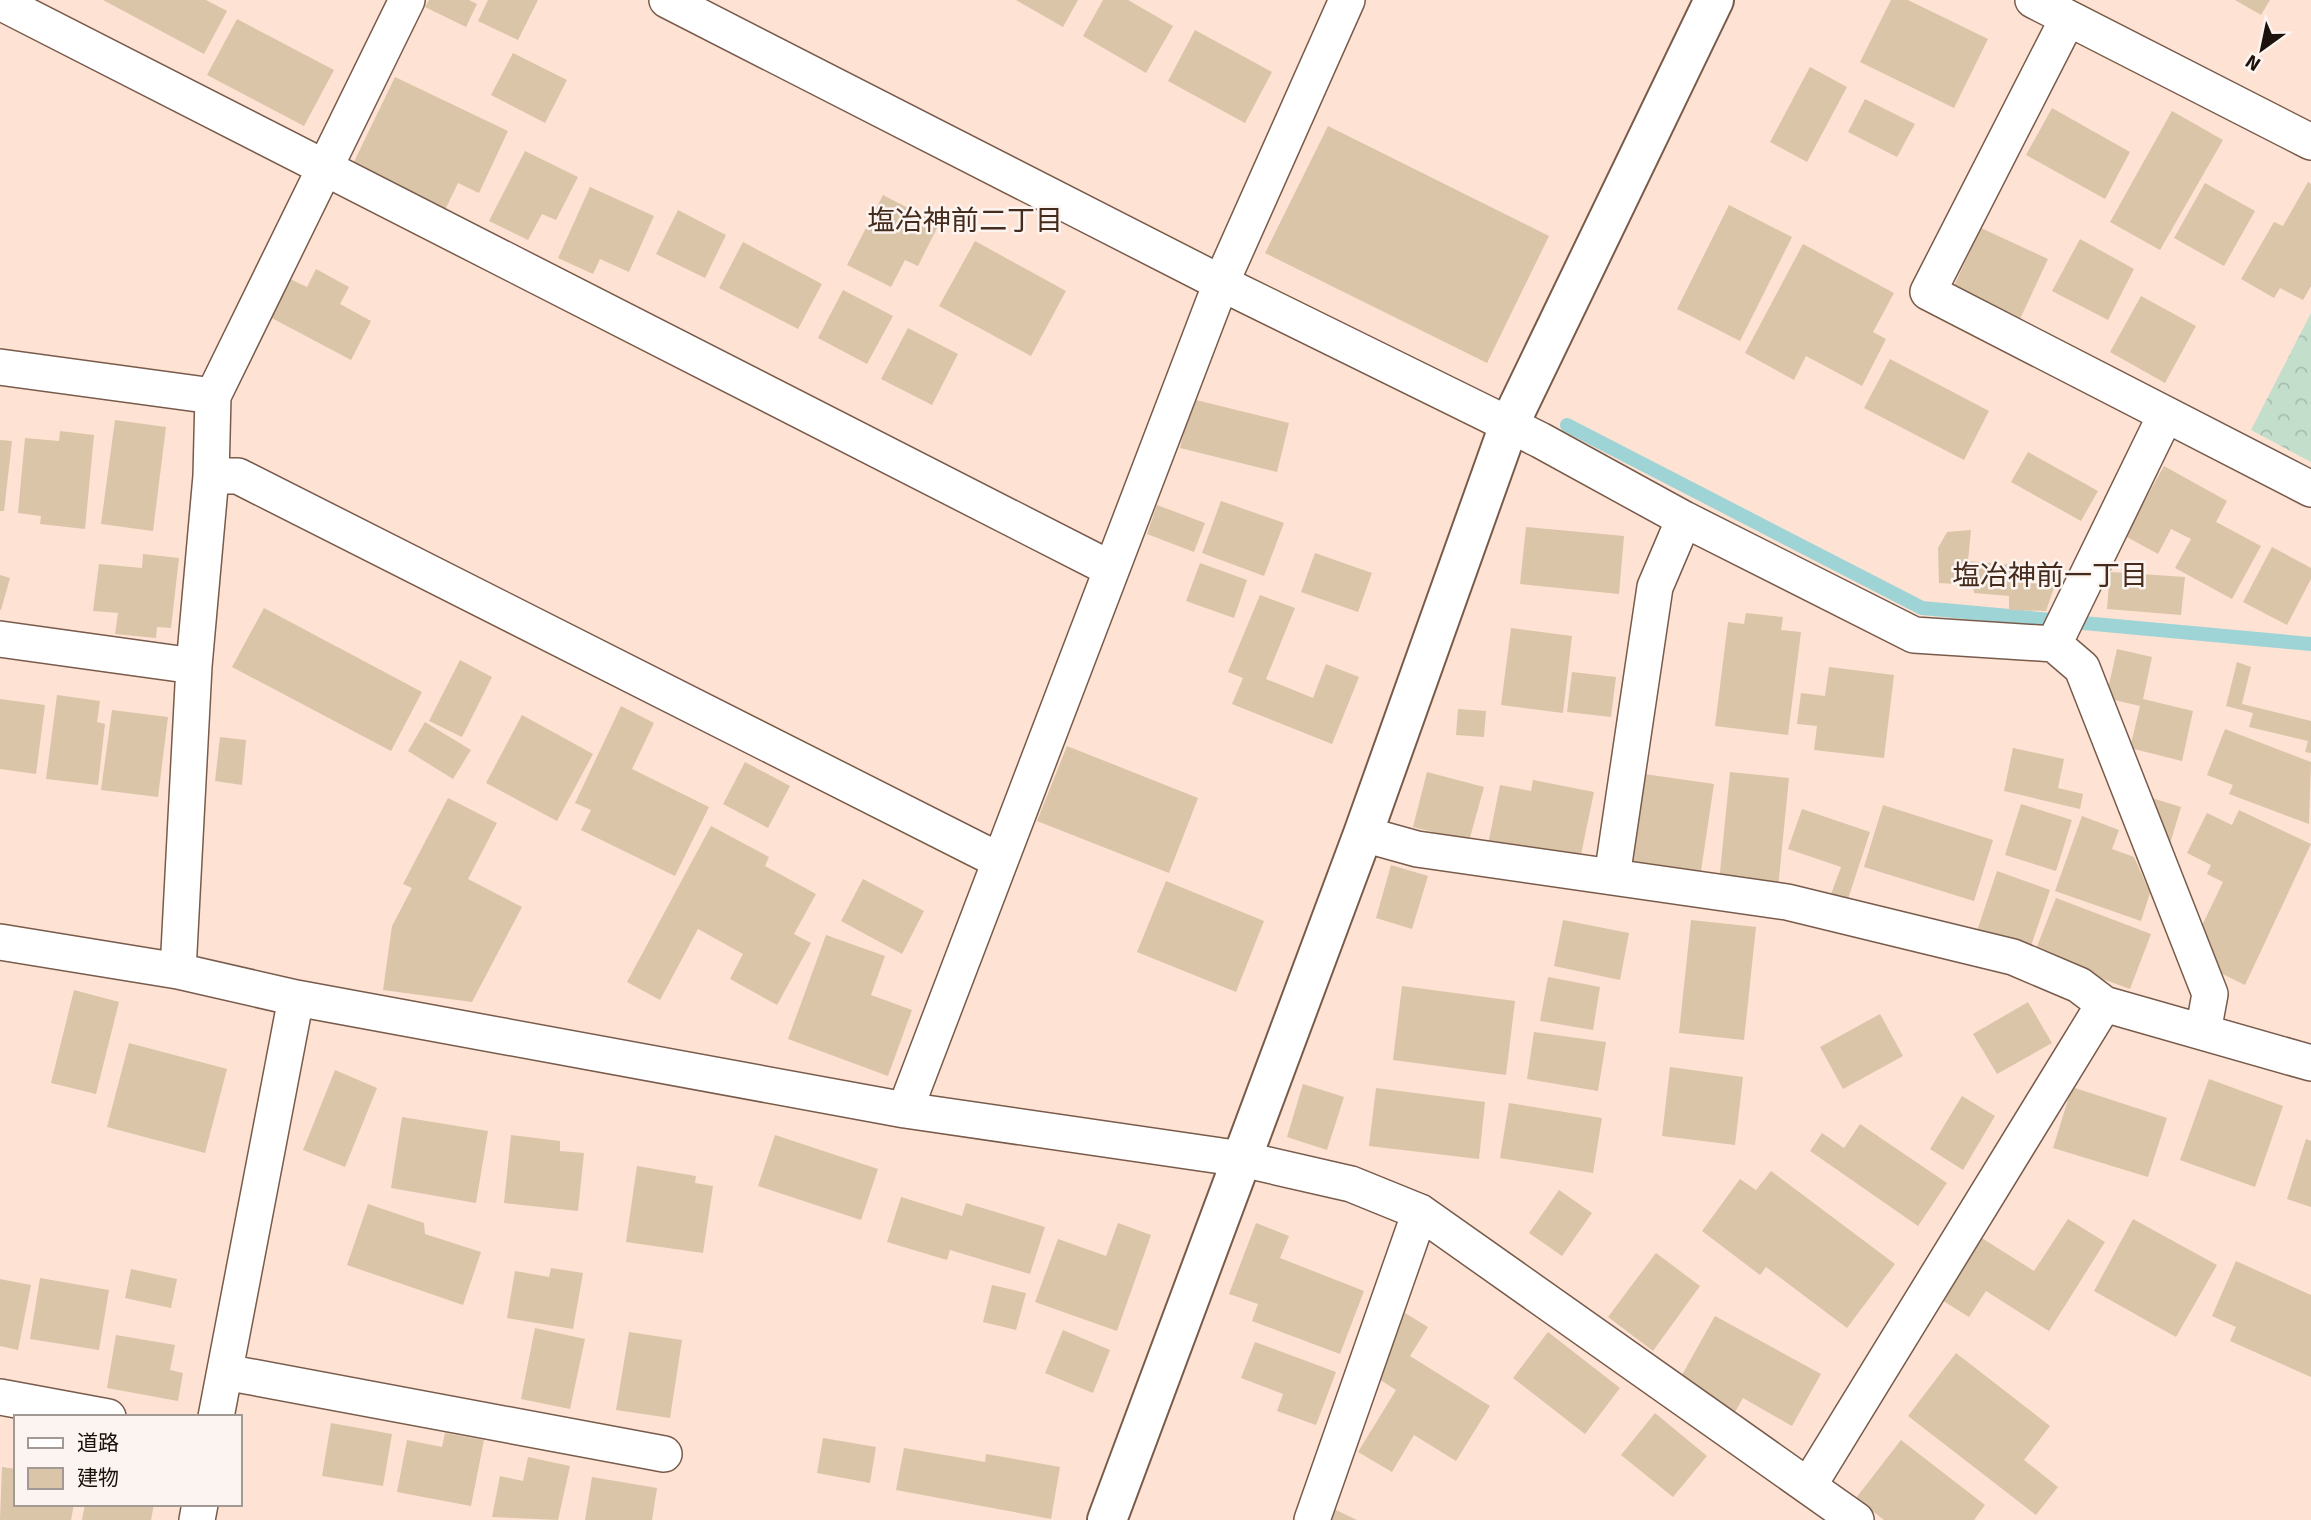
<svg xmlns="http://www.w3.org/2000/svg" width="2311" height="1520" font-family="Signika,'Noto Sans JP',sans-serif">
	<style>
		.park { fill: url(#park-crowns) }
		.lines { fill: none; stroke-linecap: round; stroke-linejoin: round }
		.stream { stroke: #9fd4d6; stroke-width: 14 }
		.building { fill: #dac5a8 }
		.street-casing { stroke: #785b4b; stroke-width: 38 }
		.secondary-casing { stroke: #785b4b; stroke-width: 42 }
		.street { stroke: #fff; stroke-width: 35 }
		.secondary { stroke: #fff; stroke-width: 38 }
		.labels { text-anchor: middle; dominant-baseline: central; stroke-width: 5; stroke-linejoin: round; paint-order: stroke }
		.neighbourhood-label { font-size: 28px; fill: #452b1c; stroke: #fbf4f0 }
	</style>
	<defs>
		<pattern id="park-crowns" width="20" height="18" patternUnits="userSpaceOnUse" patternTransform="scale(1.75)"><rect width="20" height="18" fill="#c3dfcc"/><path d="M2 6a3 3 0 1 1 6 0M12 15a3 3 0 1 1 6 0" fill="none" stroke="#a7beae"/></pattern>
	</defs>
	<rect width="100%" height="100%" fill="#fee2d3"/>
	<!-- park -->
	<path class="park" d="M2311,313V462L2251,430Z"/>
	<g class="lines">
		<!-- stream -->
		<path class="stream" d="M1567,425L1922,608L2311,644"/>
	</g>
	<!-- building -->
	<path class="building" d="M103,0H206L227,11L204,54Z
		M429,0H469L477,4L466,27L425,7Z
		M488,0H538L518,40L478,21Z
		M1016,0H1078L1063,27Z
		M1103,0H1128L1173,26L1146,73L1083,36Z
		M1891,0H1908L1988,39L1954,108L1860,62Z
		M2235,0H2270L2261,15Z
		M237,19L334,70L304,126L207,75Z
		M1195,30L1272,72L1245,123L1168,81Z
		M513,53L567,80L545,123L491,95Z
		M1810,67L1847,87L1807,162L1770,142Z
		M395,77L508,131L479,193L458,183L443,214L350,170Z
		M1865,99L1915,124L1897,157L1848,132Z
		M2052,108L2130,152L2105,199L2026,155Z
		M2172,111L2223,140L2160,250L2110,222Z
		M1328,126L1549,236L1487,363L1265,253Z
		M525,151L578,177L556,220L542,214L528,240L489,221Z
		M2308,182L2311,184V286L2303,300L2280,288L2274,298L2241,279L2274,222L2283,226Z
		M2205,183L2255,211L2224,266L2174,238Z
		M590,187L654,216L629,272L600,259L593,274L558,258Z
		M883,195L939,224L918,266L905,260L891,287L847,265Z
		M1729,205L1792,237L1740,341L1677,309Z
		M678,210L726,235L705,278L656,254Z
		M1981,228L2048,259L2020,319L1953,288Z
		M2080,239L2134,269L2108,320L2052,291Z
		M975,241L1066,291L1031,356L939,306Z
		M743,242L822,284L798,329L719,288Z
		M1803,244L1894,293L1873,332L1886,339L1862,386L1806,356L1794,380L1745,353Z
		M316,269L349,287L340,304L371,321L351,360L268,316L288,278L307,287Z
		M843,290L893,316L867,364L818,338Z
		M2141,296L2196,326L2165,383L2110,352Z
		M908,328L958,354L932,405L881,379Z
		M1890,359L1989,411L1964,460L1864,408Z
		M1192,399L1289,423L1277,472L1180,448Z
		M115,420L166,427L153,531L101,524Z
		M60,431L94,435L85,529L40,524L41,516L18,513L25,438L59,441Z
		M0,440L12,441L4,511H0Z
		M2028,452L2098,491L2081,521L2011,482Z
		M2164,466L2227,501L2216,522L2261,546L2232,599L2175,568L2191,539L2171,529L2158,554L2125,536Z
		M1221,501L1284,523L1264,576L1202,553Z
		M1157,505L1205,523L1194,552L1147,534Z
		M1526,527L1624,536L1619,594L1520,584Z
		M1971,530L1968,561L2015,565L2016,582L2055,585L2046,611L2009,610V596L1974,593L1973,585L1939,583L1938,548L1947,532Z
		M2272,547L2311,568V579L2287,625L2243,602Z
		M1315,553L1372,573L1358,612L1301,592Z
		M143,554L179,558L171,628L157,627L156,638L115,634L118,613L93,611L99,564L142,568Z
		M1200,563L1247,580L1234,618L1186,601Z
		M2110,572L2185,577L2181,615L2107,609Z
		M0,575L10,578L1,610H0Z
		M1260,595L1295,608L1266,679L1313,698L1326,664L1359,677L1332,744L1232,704L1243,678L1228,672Z
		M264,608L422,692L391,751L232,667Z
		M1746,613L1783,617L1781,630L1801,632L1788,735L1715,726L1728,622L1744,624Z
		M1511,628L1572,636L1563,713L1501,705Z
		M2117,649L2152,657L2143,699L2193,711L2182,761L2130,748L2140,706L2106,698Z
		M460,660L492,677L462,737L429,721Z
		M2237,662L2251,667L2242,704L2311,721V753L2305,752L2308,741L2249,727L2253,713L2226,706Z
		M1829,667L1894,675L1884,758L1814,750L1817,726L1797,724L1801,693L1825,696Z
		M1572,672L1616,677L1611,717L1567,712Z
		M57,695L100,701L97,722L105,724L98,785L46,779Z
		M0,699L45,705L36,774L0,769Z
		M621,706L654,723L632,769L709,807L675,876L581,830L591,810L575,803Z
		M1458,709L1486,711L1484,737L1456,735Z
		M112,710L168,717L158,797L101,790Z
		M522,715L593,754L557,821L486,783Z
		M425,722L471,750L453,779L408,751Z
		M2225,729L2311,762L2309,824L2229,794L2233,785L2207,775Z
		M220,737L246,740L242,785L215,781Z
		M1067,746L1198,798L1169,873L1037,821Z
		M2013,748L2064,759L2058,788L2083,794L2080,809L2004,791Z
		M745,762L790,786L768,828L723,804Z
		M1427,772L1484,787L1469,841L1413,827Z
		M1730,772L1789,778L1778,888L1719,882Z
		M1644,774L1714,784L1701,871L1632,861Z
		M1533,780L1594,792L1579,864L1488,845L1500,785L1531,791Z
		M2142,795L2181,807L2170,844Z
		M448,798L497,823L468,879L522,907L472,1002L383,990L392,926L412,888L403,884Z
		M2021,804L2072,820L2056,871L2005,855Z
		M1883,805L1993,840L1974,901L1864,867Z
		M1802,809L1870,832L1847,902L1830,897L1841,867L1788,849Z
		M2239,810L2311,844L2245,985L2204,965L2194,942L2223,882L2207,874L2211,865L2187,853L2207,813L2232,825Z
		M2082,816L2119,830L2112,849L2134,857L2150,893L2141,921L2055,891Z
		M711,826L769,857L765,866L816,894L794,934L811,943L777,1005L730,979L743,954L698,929L660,1000L627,982Z
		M1391,865L1428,876L1412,929L1376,918Z
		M1997,871L2050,890L2030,949L1977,931Z
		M863,879L924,911L902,954L841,921Z
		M1166,881L1264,921L1236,992L1137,952Z
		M2056,898L2151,934L2130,989L2034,954Z
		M1563,920L1629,933L1620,980L1554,966Z
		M1691,920L1756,927L1744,1040L1679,1033Z
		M826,935L885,956L871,995L912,1010L888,1076L788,1039Z
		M1548,977L1600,987L1593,1030L1540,1021Z
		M1402,986L1515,1001L1506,1075L1393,1060Z
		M74,990L119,1002L96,1094L51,1083Z
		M2028,1002L2052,1043L1997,1074L1973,1034Z
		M1880,1014L1903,1056L1843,1089L1820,1047Z
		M1534,1032L1606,1042L1598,1091L1527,1079Z
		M129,1043L227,1069L205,1153L107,1127Z
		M1670,1067L1743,1077L1735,1145L1662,1136Z
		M335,1070L377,1088L345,1167L303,1150Z
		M2209,1079L2283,1106L2255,1187L2180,1160Z
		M1303,1084L1344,1097L1327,1150L1287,1137Z
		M2072,1087L2167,1118L2148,1177L2053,1148Z
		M1376,1088L1485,1102L1479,1159L1369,1146Z
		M1962,1096L1995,1116L1963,1170L1930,1149Z
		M1509,1103L1602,1118L1593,1173L1500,1158Z
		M402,1117L488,1131L476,1203L391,1188Z
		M1860,1124L1947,1183L1918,1226L1810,1151L1822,1133L1844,1148Z
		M511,1135L560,1141V1151L584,1153L578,1211L504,1203Z
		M775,1135L878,1169L861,1220L758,1186Z
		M2306,1139L2311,1141V1207L2287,1199Z
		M637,1166L696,1176L695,1183L713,1186L703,1253L626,1242Z
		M1771,1171L1895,1264L1847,1328L1766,1267L1760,1275L1702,1231L1740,1179L1756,1190Z
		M1559,1190L1592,1213L1562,1256L1529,1233Z
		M901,1197L962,1216L966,1203L1045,1227L1030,1274L950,1250L947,1260L887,1242Z
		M368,1204L424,1223L425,1234L481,1252L463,1305L347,1265Z
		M2068,1219L2105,1242L2049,1331L1986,1291L1969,1317L1937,1297L1977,1235L2034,1271Z
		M2133,1219L2217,1265L2176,1337L2094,1291Z
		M1118,1223L1151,1235L1117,1331L1035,1302L1058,1239L1106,1256Z
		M1256,1223L1289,1236L1280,1258L1364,1291L1340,1354L1252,1321L1258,1304L1229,1294Z
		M1656,1253L1700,1286L1653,1351L1608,1317Z
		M2236,1261L2311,1295V1377L2230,1341L2236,1327L2212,1316Z
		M551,1268L583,1273L573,1329L507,1318L515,1271L549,1277Z
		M131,1269L177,1279L171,1308L125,1298Z
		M40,1278L109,1290L99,1350L30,1339Z
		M0,1279L31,1285L18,1350L0,1346Z
		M992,1285L1026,1293L1016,1330L983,1322Z
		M1405,1313L1428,1327L1410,1356L1490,1406L1456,1461L1414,1435L1392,1472L1358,1452L1396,1390L1368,1372Z
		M1715,1316L1821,1374L1792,1426L1743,1398L1735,1412L1678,1382Z
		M535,1328L585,1339L570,1409L521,1399Z
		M1063,1330L1110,1350L1093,1393L1045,1373Z
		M629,1332L682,1340L670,1418L616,1410Z
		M1548,1332L1620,1388L1585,1434L1513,1378Z
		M116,1335L175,1345L170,1370L183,1373L178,1401L107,1388Z
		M1255,1342L1336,1372L1316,1425L1277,1411L1283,1394L1241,1378Z
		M1956,1353L2050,1426L2024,1460L2058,1487L2036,1515L1908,1416Z
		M1655,1413L1707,1456L1673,1497L1621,1455Z
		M331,1423L392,1434L383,1486L322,1476Z
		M445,1433L484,1440L471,1506L397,1492L407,1440L442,1447Z
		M823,1438L876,1447L870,1483L817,1473Z
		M1901,1440L1985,1505L1974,1520H1884L1856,1498Z
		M904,1448L985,1462L986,1454L1060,1467L1051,1519L896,1490Z
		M528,1457L570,1466L558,1520L492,1517L500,1476L523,1481Z
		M2,1467L16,1469V1504H74L71,1520H0Z
		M592,1477L657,1488L652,1520H585Z
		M85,1504H154L151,1520H82Z
		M1334,1509L1357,1520H1329Z"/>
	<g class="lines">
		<defs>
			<path id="street" d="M667,0L1221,283L1540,440L1684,519L1914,635L2054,644L2165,416
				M2033,0L2311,142
				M0,2L1111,569
				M2068,18L1928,292L2311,489
				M0,367L213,396
				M211,476H238L998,860
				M0,639L194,666
				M2054,644L2082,668L2210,994L2203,1032
				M1363,834L1417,849L1787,902L2013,957L2079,985L2104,1004
				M1612,877L1655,587L1684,519
				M0,942L178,971L296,998L905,1110L1242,1159L1351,1184L1420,1212L1856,1520
				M178,971L194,666L211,476L213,396L407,0
				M905,1110L1221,283L1347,0
				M225,1372L664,1454
				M0,1397L108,1417
				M216,1417L296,998
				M1809,1485L2104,1004L2311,1063
				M197,1520L200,1504
				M1312,1520L1420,1212"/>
			<path id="secondary" d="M1107,1520L1363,834L1509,425L1714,0"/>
		</defs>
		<!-- street casing -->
		<use href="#street" class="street-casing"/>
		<!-- secondary casing -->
		<use href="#secondary" class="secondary-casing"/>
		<!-- street -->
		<use href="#street" class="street"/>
		<!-- secondary -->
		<use href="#secondary" class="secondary"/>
	</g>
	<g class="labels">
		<!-- neighbourhood labels -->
		<g class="neighbourhood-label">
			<text x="965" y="221">塩冶神前二丁目</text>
			<text x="2050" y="576">塩冶神前一丁目</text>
		</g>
	</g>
	<!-- legend -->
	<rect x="14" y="1415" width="228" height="91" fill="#fbf4f0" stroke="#a29994" stroke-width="2"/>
	<rect x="28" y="1438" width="35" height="10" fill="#ffffff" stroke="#a29994" stroke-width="2"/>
	<text x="77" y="1450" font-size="21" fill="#1d110b">道路</text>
	<rect x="28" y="1468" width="35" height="21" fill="#dac5a8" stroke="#a29994" stroke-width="2"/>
	<text x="77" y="1485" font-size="21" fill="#1d110b">建物</text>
	<!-- north arrow -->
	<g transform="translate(2262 49) rotate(213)" stroke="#fbf4f0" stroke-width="5" paint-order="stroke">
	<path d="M0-5L12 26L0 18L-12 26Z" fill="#1d110b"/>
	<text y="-10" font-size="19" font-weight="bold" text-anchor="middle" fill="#1d110b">N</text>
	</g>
</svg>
